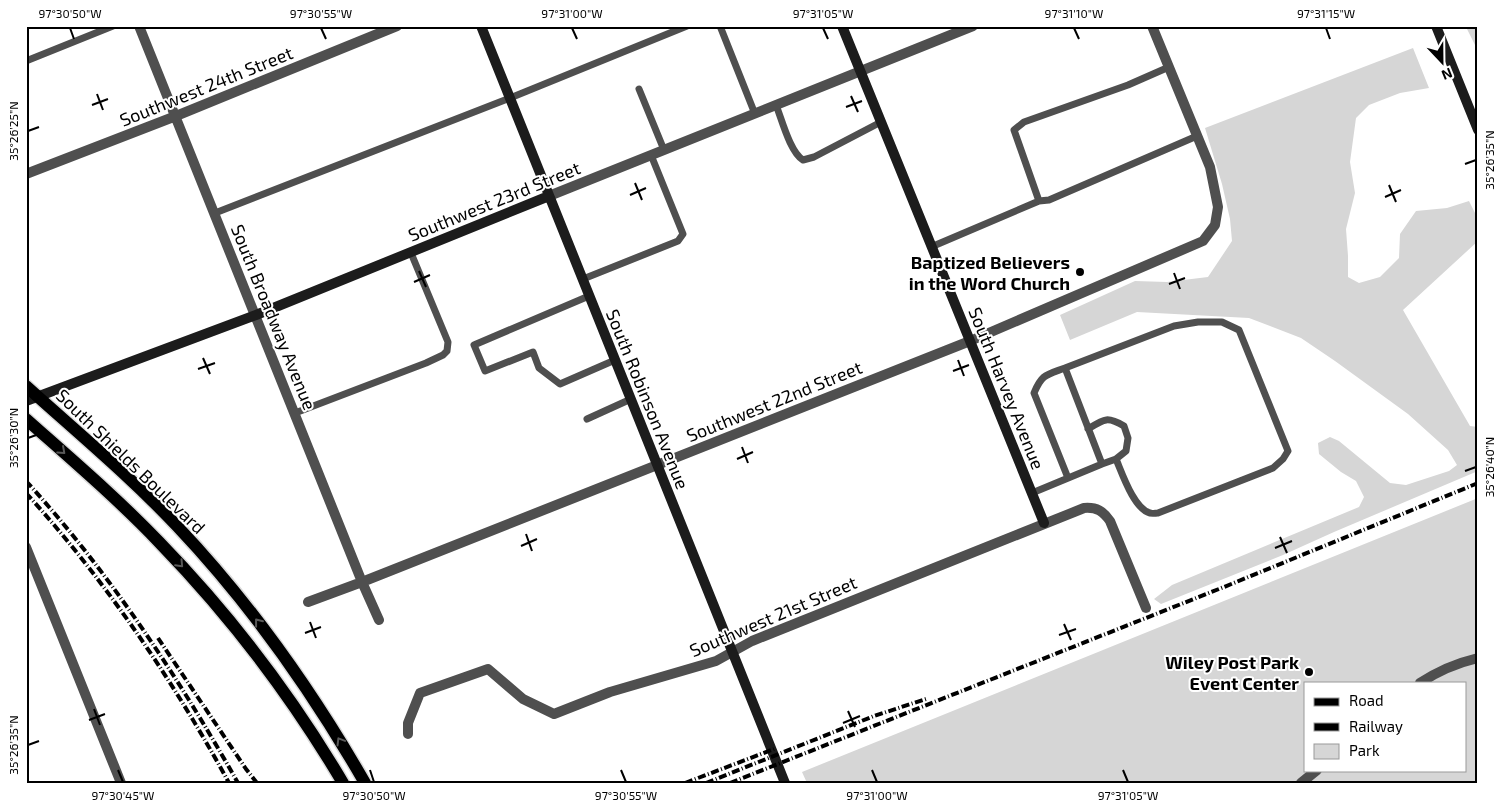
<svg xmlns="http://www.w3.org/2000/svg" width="1504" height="809" font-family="'Exo 2',sans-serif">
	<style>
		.green { fill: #d6d6d6; fill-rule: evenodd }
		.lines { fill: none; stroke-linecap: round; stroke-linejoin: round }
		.primary-casing { stroke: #dbdbdb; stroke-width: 15 }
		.lane { stroke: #4f4f4f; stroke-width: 7 }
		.street { stroke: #4f4f4f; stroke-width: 10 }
		.secondary { stroke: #1c1c1c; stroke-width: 10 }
		.primary { stroke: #000; stroke-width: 12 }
		.rail { stroke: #000; stroke-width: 4; stroke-dasharray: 8 2.5 1 2.5; stroke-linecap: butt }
		.oneway { stroke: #595959 }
		.ticks { fill: none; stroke: #000; stroke-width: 2 }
		.poi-dot { fill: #000; stroke: #fff; stroke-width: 2 }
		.labels { text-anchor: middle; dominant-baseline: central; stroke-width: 4; stroke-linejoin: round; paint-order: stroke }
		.street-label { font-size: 18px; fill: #000; stroke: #fff }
		.poi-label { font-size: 18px; font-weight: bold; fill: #000; stroke: #fff; text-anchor: end }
		.neatline { fill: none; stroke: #000; stroke-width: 2 }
		.ticks-label { font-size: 12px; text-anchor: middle; fill: #000 }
	</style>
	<rect width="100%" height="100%" fill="#fff"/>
	<!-- green -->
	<path class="green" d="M1468,26H1478V51L1466,27Z
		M1413,48L1429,88L1400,93L1369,105L1356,118L1350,162L1355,193L1346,229L1348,256V277L1359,283L1380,277L1399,258L1400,234L1416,211L1447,208L1469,201L1478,219V241L1403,310L1470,426L1478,427V471L1334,532L1283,555L1161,604L1154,599L1172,585L1359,507L1364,497L1356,481L1341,472L1319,454L1318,443L1330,437L1339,441L1390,483L1406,485L1449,471L1457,465L1448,450L1408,414L1335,361L1301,338L1249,318L1137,312L1070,340L1060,315L1135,281L1167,282L1208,277L1232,241L1230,219L1222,184L1205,128Z
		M1478,498V783H807L802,772ZM1305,683H1465V770H1305Z"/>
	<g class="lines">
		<defs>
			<path id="primary" d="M26,386C77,432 130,476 177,526C250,603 312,691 365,783
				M26,419C71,459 118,499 159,542C230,615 291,695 343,783"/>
		</defs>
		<!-- primary casing -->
		<use href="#primary" class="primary-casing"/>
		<!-- lane -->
		<path class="lane" d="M720,26L755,114
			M26,61L113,26
			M1169,67L1128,85L1024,122L1014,130L1039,201L1049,200L1197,136
			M639,89L664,150
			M776,105C782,120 790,152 803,160L814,157L881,122
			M215,213L510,98L687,26
			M931,247L1039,201
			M583,279L678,241L683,234L651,155
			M589,296L474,345L485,371L533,352L539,368L560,384L615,360
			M1065,368C1046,375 1042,374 1034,393L1068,478
			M295,413L426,363L443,355L447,351L448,342L411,253
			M587,419L631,399
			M1088,429C1104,419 1107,416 1124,426L1128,438L1126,451L1116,459
			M1032,493L1102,464L1065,368L1174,326L1198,322H1222L1239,330L1288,451L1283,459L1273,468L1158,513C1156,513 1151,514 1150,513C1134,509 1122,473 1116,459L1102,464"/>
		<!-- street -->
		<path class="street" d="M139,26L362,582L379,620
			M26,174L176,116L397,26
			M549,196L973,26
			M26,547L121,783
			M308,602L362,582L970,341L1203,241L1215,225L1218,207L1210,167L1152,26
			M1420,683C1438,671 1457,663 1478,658
			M408,734V723L420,693L488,669L523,699L554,714L610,692L716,661L752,641L1084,508C1097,507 1103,511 1110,521L1146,608
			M1301,783L1317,770"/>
		<!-- secondary -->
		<path class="secondary" d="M481,26L785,783
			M842,26L1044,523
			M1436,26L1478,130
			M26,401L256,315L549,196"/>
		<!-- primary -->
		<use href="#primary" class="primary"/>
		<!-- rail -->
		<path class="rail" d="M26,481C109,572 177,675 238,783
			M26,493C105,580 173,680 229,783
			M158,638L246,769L257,783
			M685,783L774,749
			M706,783L874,716L926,699
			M730,783L1224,587L1478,483"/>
	</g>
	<!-- one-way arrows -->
	<defs><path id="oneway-chevron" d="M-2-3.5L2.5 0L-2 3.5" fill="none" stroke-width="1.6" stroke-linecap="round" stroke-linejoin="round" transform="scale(1.25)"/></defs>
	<g class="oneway">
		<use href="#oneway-chevron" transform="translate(62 451) rotate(42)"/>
		<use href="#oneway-chevron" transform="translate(180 564) rotate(47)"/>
		<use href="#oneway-chevron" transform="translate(258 622) rotate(-128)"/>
		<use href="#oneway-chevron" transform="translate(340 741) rotate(-121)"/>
	</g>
	<!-- ticks -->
	<path class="ticks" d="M70,28L74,39M321,28L326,39M572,28L577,39M823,28L828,39M1074,28L1079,39M1326,28L1330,39M97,94L103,110M851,96L858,112M92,105L108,99M846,107L862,101M28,131L39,127M1465,164L1476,160M635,183L642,200M1389,185L1396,202M630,195L646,188M1385,197L1401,190M419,271L426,287M1174,273L1180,289M414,282L430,275M1169,284L1185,278M203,358L210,374M958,360L964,376M198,369L215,363M953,371L969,365M28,438L39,434M742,447L748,463M737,459L753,452M1465,471L1476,467M526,534L532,551M1280,537L1287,553M521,546L537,539M1275,548L1292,541M310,622L316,638M1064,624L1071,640M305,633L321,627M1059,635L1076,629M94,709L100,725M848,711L855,727M89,720L105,714M843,723L860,716M28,745L39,741M118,770L123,782M370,770L374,782M621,770L626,782M872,770L877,782M1123,770L1128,782"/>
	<!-- markers -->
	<g class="poi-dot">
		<circle cx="1080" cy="272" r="5"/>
		<circle cx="1309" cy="672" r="5"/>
	</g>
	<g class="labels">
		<!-- street labels -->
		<g class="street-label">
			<text transform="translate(206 86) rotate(-22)">Southwest 24th Street</text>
			<text transform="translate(494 201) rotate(-22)">Southwest 23rd Street</text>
			<text transform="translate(274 317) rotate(68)">South Broadway Avenue</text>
			<text transform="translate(1007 388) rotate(68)">South Harvey Avenue</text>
			<text transform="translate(648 399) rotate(68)">South Robinson Avenue</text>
			<text transform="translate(774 401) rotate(-22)">Southwest 22nd Street</text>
			<text transform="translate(131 461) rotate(44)">South Shields Boulevard</text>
			<text transform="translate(773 616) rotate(-23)">Southwest 21st Street</text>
		</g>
		<!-- poi labels -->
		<g class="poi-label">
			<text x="1070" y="262">Baptized Believers<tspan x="1070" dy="21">in the Word Church</tspan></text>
			<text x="1299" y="662">Wiley Post Park<tspan x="1299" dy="21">Event Center</tspan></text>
		</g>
	</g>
	<!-- border -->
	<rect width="1504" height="809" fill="none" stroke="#ffffff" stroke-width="55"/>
	<!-- legend -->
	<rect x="1304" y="682" width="162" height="90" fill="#ffffff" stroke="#999999"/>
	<rect x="1314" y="698" width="25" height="8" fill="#000000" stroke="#999999"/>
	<text x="1349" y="706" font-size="15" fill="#000000">Road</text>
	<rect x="1314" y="723" width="25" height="8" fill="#000000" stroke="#999999"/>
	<text x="1349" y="732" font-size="15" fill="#000000">Railway</text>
	<rect x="1314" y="744" width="25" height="15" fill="#d6d6d6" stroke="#999999"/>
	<text x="1349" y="756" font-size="15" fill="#000000">Park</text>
	<!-- north arrow -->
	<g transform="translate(1442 62) rotate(158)" stroke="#ffffff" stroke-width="4" paint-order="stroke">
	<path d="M0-4L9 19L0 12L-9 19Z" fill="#000000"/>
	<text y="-8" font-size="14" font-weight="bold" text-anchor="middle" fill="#000000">N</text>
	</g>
	<rect x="28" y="28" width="1448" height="754" class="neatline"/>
	<g class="ticks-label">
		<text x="70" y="18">97°30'50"W</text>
		<text x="321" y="18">97°30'55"W</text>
		<text x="572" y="18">97°31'00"W</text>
		<text x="823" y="18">97°31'05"W</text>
		<text x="1074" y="18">97°31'10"W</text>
		<text x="1326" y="18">97°31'15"W</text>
		<text transform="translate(14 131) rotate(-90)" y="4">35°26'25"N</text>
		<text transform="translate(1490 160) rotate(-90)" y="4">35°26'35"N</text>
		<text transform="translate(14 438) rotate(-90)" y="4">35°26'30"N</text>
		<text transform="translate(1490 467) rotate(-90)" y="4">35°26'40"N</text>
		<text transform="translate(14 745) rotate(-90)" y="4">35°26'35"N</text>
		<text x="123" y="800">97°30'45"W</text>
		<text x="374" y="800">97°30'50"W</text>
		<text x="626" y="800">97°30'55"W</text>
		<text x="877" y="800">97°31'00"W</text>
		<text x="1128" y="800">97°31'05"W</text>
	</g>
</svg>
